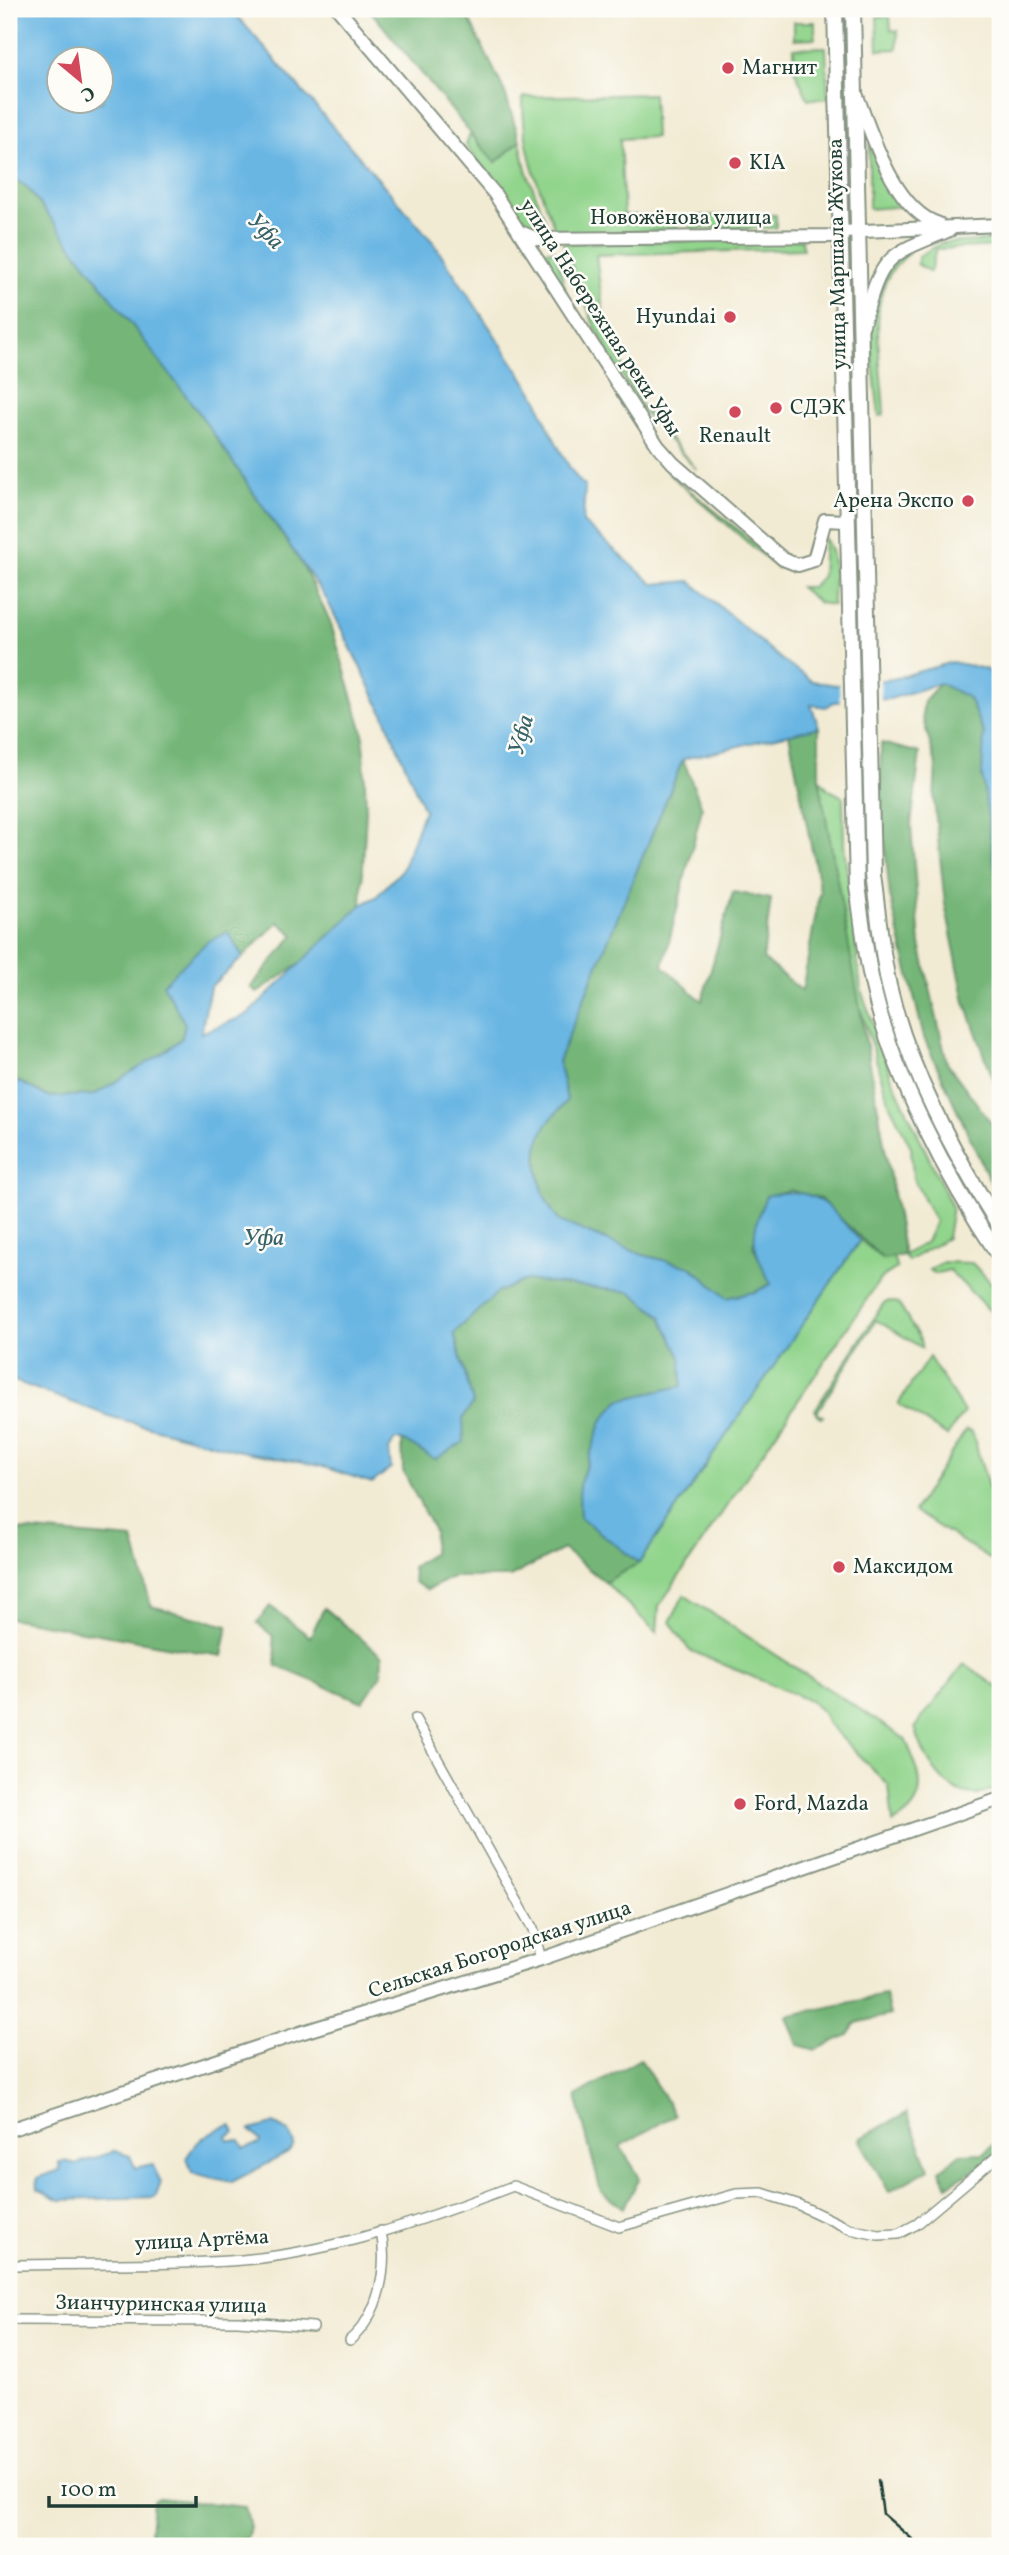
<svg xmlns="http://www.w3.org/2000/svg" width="1009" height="2555" font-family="Vollkorn,serif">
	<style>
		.green { fill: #91d48c; stroke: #588860; stroke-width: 2 }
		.forest { fill: #74b678; stroke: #4a7a56; stroke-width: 2 }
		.water { fill: #69b6e3; stroke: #447a8c; stroke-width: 2; fill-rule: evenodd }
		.pier { fill: #f2ebd4 }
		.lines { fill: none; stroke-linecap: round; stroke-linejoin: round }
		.street-casing { stroke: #889484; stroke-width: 12 }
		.secondary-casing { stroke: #889484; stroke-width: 16 }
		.primary-casing { stroke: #889484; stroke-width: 18 }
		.street { stroke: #fff; stroke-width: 9 }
		.secondary { stroke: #fff; stroke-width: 12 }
		.primary { stroke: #fff; stroke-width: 14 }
		.rail { stroke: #1f3d34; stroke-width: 2.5 }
		.poi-dot { fill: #d1495b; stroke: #fdfcf7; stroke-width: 2.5 }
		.labels { text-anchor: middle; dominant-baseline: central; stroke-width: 5; stroke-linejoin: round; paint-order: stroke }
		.poi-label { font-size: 21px; fill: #1f3d34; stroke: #fdfcf7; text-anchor: start }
		.street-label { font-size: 21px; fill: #1f3d34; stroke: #fdfcf7 }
		.water-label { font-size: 23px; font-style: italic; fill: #356169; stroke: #fdfcf7 }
	</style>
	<rect width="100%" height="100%" fill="#fdfcf7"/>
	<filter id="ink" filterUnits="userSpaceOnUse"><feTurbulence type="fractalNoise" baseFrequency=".0143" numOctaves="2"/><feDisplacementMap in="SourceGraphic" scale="14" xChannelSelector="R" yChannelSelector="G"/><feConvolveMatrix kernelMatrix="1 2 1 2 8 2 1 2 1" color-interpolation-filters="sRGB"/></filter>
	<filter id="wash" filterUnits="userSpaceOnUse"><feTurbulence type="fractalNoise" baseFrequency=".00686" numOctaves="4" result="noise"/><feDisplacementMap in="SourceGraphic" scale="28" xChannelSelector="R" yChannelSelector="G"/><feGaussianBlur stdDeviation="1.57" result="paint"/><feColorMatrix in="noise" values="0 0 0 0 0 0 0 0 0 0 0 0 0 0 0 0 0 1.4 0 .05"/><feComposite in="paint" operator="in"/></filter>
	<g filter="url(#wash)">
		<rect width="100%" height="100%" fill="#f2ebd4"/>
		<!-- green -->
		<path class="green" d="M877,16L890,17L891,30L898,31L897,49L878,50Z
			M794,22H815V38L794,39Z
			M826,47L828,99H808L794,69V48Z
			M653,94L655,137L620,139L624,215H677V230L557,234C538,185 522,150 523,97Z
			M470,134L495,163L520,141L526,169L550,233H535L528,228L466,145Z
			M869,146L894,188L909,206L869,209Z
			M776,215V228L691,229L690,216Z
			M802,239L803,249L596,255L605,326L642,407L696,469L640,409L594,325L563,243Z
			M1000,240V246L936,249L930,272L917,264L919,256L941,243Z
			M555,250L568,300L540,254L542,251Z
			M910,252C901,261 891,269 886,281C870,313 883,379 884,415L879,416L871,346V310L890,262Z
			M667,472L778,562L777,568Z
			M824,538C838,553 833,585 833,605L819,603L800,587H812L822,576Z
			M819,778L828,789L843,797L844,845L861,990L893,1081L952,1207L947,1238L908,1261L904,1255L926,1242L935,1222L913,1178L911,1147L889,1103L848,966Z
			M860,1240L883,1259L893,1257L897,1268L881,1278L659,1606L657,1633L605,1582L639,1563Z
			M943,1262L972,1263L1000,1292V1305L992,1313L949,1270L935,1274L929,1270Z
			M889,1301L898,1303L922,1343V1348L876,1320L817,1412L823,1416L821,1418L815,1410L883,1304Z
			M929,1357L964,1412L947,1436L898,1404Z
			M966,1430L972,1432L990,1493L995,1557L993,1561L914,1511Z
			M684,1595L905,1739C920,1772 934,1802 893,1823L889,1786L828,1724L823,1712L810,1701L689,1650L670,1622Z
			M964,1664L1000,1689V1787C993,1789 981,1796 974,1795C942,1793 922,1754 915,1727Z"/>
		<!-- forest -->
		<path class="forest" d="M369,9H464L504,90L520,141L495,163Z
			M9,176L27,187L200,414L302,564L330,621L363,732L366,810L361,905L311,956L257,993L251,987L294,935L278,922L243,957L228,932L185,1024L182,1038L163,1053L94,1095L48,1097L20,1082L9,1084Z
			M940,683L969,698L984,734L982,775L1000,903V1097L965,1002L945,904L934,800L936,764L922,716L924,701Z
			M819,727V778L904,1255L883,1259L819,1198L790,1190L766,1196L753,1246L771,1284L755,1292L727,1298L691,1267L643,1255L559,1221C541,1199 530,1159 543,1131C547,1121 560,1110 567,1100L558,1061L683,759L702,808L663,966L702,1001L733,892L771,899L763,959L802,991L820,891L789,734Z
			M881,743L920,753L911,825L920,944L947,1063L1000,1135V1203L924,1038L890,896L880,800Z
			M525,1280L631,1292L661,1316L681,1357L682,1386L602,1421L579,1486L580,1517L639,1563L605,1582L563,1549L510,1577H452L427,1590L414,1582L412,1567L433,1553L434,1531L403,1471L402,1440L435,1459L473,1403L454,1333L498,1292Z
			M9,1529L133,1539L151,1606L228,1626L222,1656L9,1618Z
			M270,1606L310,1637L324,1608L382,1656L381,1675L363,1702L277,1666L273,1636L257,1623Z
			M885,1995L890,2015L856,2023L848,2035L816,2050L798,2045L787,2016Z
			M640,2059L675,2115L620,2146L640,2178L623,2208L601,2192L576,2096Z
			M907,2113L929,2169L889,2192L859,2139Z
			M1000,2138V2150L981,2166L947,2185L940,2170L960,2154L984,2153Z
			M159,2498L245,2507L250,2527L247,2539L225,2542H162L150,2532L153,2501Z"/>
		<!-- water -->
		<path class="water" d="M9,9H231L433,242L538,400C543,418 571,477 585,486L583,522L653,584L690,581L781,659L812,681L836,685L893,679L952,662L985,669L1000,681V903L982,775L984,734L969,698L940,683L890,699L834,702L826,707L811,705L819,727L683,759L558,1061L567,1100C560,1110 547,1121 543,1131C530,1159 541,1199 559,1221L643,1255L691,1267L727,1298L755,1292L771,1284C751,1245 749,1238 766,1196C817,1183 828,1207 860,1240L639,1563L580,1517L579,1486L602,1421L619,1400L682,1386L681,1357L661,1316L631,1292L525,1280L498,1292L454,1333L473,1403L463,1418L464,1442L435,1459L402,1440H395L389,1450L391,1468L372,1483L320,1466L236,1450L112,1417L9,1379V1084L20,1082L48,1097L94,1095L163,1053L182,1038L185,1024L163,984L208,941L228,932L243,957L210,987L201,1033L247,1015L361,905L376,897L402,870L424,810L384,715L327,600L200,414L27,187L9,176ZM60,60H102V102H60Z
			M273,2124L289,2132L294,2145L290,2152L232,2182L192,2173L187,2157C199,2137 210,2131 231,2125L235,2132L227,2136L228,2140H240L244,2148L259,2144L260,2141L250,2130Z
			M115,2151L130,2156L135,2168L152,2164L161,2182L156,2197L60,2200L38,2189L37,2178L60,2170L59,2163L66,2161L76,2164Z"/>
		<!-- pier -->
		<path class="pier" d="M880,677L881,703L840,705L839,681Z"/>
	</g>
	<g filter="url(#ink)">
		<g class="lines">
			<defs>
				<path id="street" d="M415,1719L533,1929L541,1959
					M9,2265C86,2263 165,2266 242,2260C335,2252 427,2219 513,2186L619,2227L736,2194L762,2193L797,2204L850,2229L878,2235L898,2234L917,2224L1000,2154
					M9,2320L238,2321L313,2327
					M350,2340C380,2314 388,2268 381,2231"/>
				<path id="secondary" d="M338,9L494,193L658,446L673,463L783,559L798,565L814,560L825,520L846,521
					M857,96C872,135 895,211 939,224
					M523,233L537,239L832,236L841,232L1000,225
					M863,325C882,255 885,256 950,230
					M9,2130L300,2033L541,1959L1000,1799"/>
				<path id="primary" d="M835,9L857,887C862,919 865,951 872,982C891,1073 948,1180 1000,1257
					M853,9L873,875C878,911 881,950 889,986C909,1071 954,1154 1000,1227"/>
			</defs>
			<!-- street casing -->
			<use href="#street" class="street-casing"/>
			<!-- secondary casing -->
			<use href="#secondary" class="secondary-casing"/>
			<!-- primary casing -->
			<use href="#primary" class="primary-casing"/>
			<!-- street -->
			<use href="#street" class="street"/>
			<!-- secondary -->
			<use href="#secondary" class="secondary"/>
			<!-- primary -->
			<use href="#primary" class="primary"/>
			<!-- rail -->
			<path class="rail" d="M878,2480L883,2514L920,2546"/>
		</g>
	</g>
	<!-- markers -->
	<g class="poi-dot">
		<circle cx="728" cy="68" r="7"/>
		<circle cx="735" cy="163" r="7"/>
		<circle cx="730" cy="317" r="7"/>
		<circle cx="776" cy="408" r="7"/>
		<circle cx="735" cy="412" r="7"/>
		<circle cx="968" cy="501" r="7"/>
		<circle cx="839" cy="1567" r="7"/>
		<circle cx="740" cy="1804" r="7"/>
	</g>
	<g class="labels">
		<!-- poi labels -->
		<g class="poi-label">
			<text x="742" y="68">Магнит</text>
			<text x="749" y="163">KIA</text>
			<text x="716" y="317" text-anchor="end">Hyundai</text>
			<text x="790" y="408">СДЭК</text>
			<text x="735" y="436" text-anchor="middle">Renault</text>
			<text x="954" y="501" text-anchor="end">Арена Экспо</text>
			<text x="853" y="1567">Максидом</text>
			<text x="754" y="1804">Ford, Mazda</text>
		</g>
		<!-- street labels -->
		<g class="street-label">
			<text x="681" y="218">Новожёнова улица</text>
			<text transform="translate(838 254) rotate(-91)">улица Маршала Жукова</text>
			<text transform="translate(600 318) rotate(57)">улица Набережная реки Уфы</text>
			<text transform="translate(500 1950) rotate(-18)">Сельская Богородская улица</text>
			<text transform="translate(202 2241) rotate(-3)">улица Артёма</text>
			<text transform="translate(161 2305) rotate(1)">Зианчуринская улица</text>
		</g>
		<!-- water labels -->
		<g class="water-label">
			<text transform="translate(265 232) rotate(46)">Уфа</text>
			<text transform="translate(522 735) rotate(-74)">Уфа</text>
			<text x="264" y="1239">Уфа</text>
		</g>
	</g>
	<!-- margin -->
	<rect width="1009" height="2555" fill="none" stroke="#fdfcf7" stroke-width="35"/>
	<!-- north arrow -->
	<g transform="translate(80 80) rotate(151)"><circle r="33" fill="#fdfcf7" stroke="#a4b0a9" stroke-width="2"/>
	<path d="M0-5L12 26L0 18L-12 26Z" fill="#d1495b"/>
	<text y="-10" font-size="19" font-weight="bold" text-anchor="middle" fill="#1f3d34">С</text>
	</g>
	<!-- scale -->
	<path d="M49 2496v10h147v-10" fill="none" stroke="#1f3d34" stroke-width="3.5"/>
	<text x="60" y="2496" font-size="21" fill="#1f3d34" stroke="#fdfcf7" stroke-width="5" paint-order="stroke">100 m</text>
</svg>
